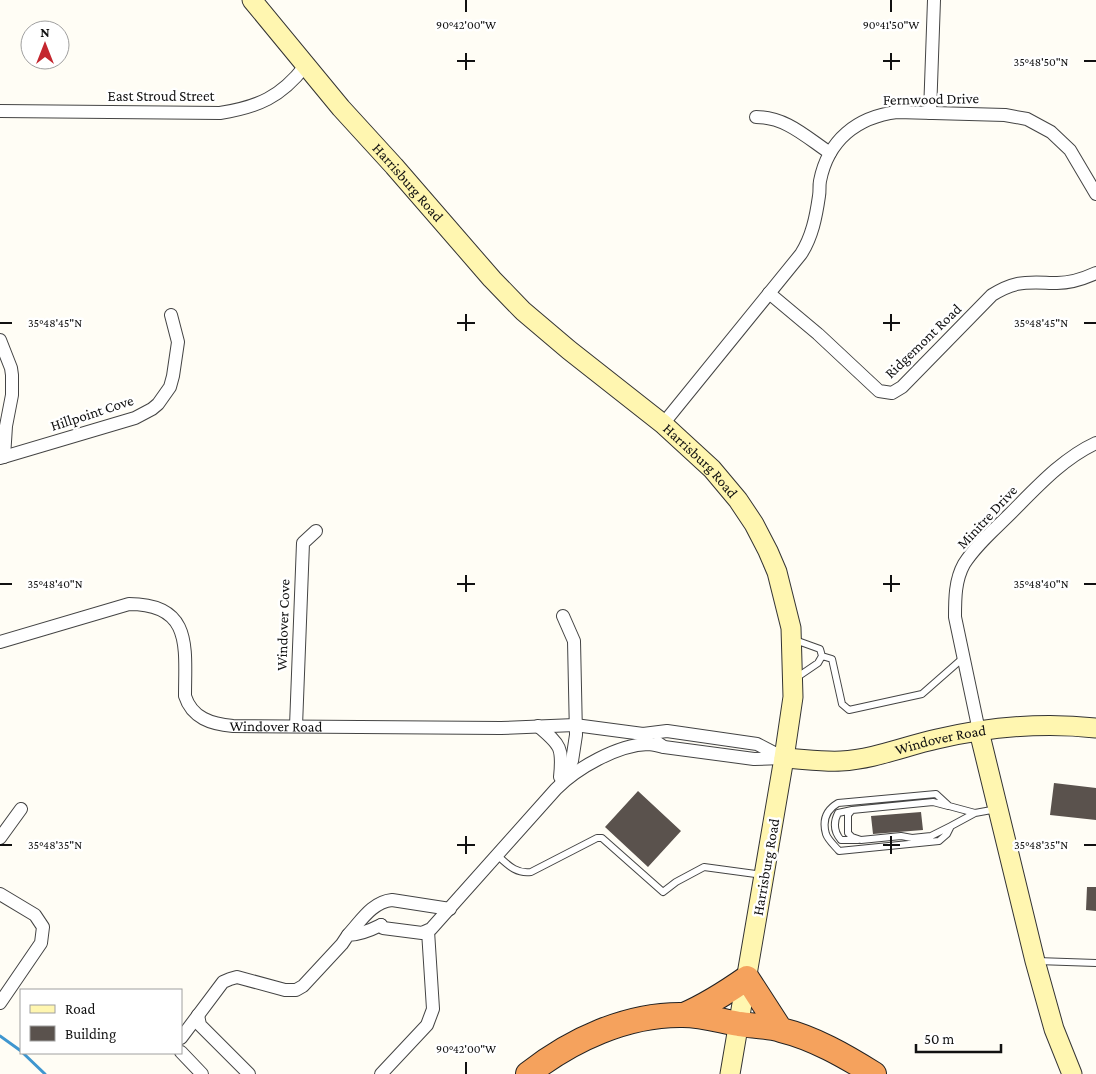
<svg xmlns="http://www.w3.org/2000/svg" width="1096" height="1074" font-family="'Crimson Pro',serif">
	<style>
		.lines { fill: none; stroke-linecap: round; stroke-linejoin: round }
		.stream { stroke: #3f96cf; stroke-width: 3 }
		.building { fill: #5a524d }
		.lane-casing { stroke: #444; stroke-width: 8 }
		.street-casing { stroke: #444; stroke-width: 14 }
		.secondary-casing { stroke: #333; stroke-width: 21 }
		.highway-casing { stroke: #222; stroke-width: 26 }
		.lane { stroke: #fff; stroke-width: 6 }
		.street { stroke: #fff; stroke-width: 12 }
		.secondary { stroke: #fff6b0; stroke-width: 19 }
		.highway { stroke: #f5a25d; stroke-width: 24 }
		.ticks { fill: none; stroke: #111; stroke-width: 2 }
		.labels { text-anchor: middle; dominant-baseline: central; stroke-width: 5; stroke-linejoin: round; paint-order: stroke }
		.street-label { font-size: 15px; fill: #111; stroke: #fff }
		.ticks-label { font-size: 12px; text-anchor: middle; fill: #111; stroke: #fff; stroke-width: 5; stroke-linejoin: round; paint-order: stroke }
	</style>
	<rect width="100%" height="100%" fill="#fffdf5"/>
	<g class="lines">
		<!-- stream -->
		<path class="stream" d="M0,1036L21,1051
			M23,1053L45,1074"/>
	</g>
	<!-- building -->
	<path class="building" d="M1054,783L1096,788V820L1050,815Z
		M638,791L681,831L648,867L605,827Z
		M921,812L923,830L873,834L871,816Z
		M1087,887H1096V911L1086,910Z"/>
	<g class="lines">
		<defs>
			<path id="lane" d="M795,640L820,649L822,656L818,663L796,678
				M822,656L832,659L842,704L849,710L922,694L963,658
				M948,806L933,802L852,810L848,815V833L852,837L861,840L901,836L912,838L931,836L951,826
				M852,810L838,813C833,823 834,832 841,840H858
				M975,813L949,806L936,794L838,803C826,810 822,820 826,834C828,840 835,846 839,851L939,841L947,834L951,826L975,813L997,809
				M498,856C508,865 516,874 531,872L597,838H602L663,892L676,882L704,867L763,875
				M1037,961L1096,963"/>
			<g id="street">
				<path d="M0,111L220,113C258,107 281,97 305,66"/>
				<path d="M930,113L934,0"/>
				<path d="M756,117C786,117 806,137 830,153"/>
				<path d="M769,293L818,334L879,391L892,393L902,387L992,295C1000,290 1008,286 1017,284C1031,281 1044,283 1057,283C1070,283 1085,278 1096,273"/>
				<path d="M0,340L11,368L12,375V395L6,426L4,457"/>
				<path d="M663,424L801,254C812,237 816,217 819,196C820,191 819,186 820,181C828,140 857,117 897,112L1005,115L1027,119L1051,132L1070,150L1096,194"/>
				<path d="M0,458L135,418L152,409L158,404L170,387L173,376L178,342L171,315"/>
				<path id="s1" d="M0,642L129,604C193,604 185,648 185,696C192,718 211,724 233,726L501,728L575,725L643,734L667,731L757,744L784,758"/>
				<path d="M296,726L303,543L316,531"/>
				<path d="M538,726C561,745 563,748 560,777"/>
				<path d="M979,731L955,617C955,599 955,580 964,564C976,545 994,530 1011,513C1036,488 1063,458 1096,443"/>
				<path d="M658,743L664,747L754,759L783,758"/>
				<path d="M561,784L572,761L576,735L574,641L563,616"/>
				<path d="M0,838L21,809"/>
				<path d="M0,894L35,915L43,927L41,943L0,1003"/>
				<path d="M381,925L383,928L422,933L431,929L556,789C577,768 617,745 648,744C653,744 659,746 664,747"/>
				<path d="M348,935C361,921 372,902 392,900L450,909"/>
				<path d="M198,1015L200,1025L249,1074"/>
				<path d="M181,1038L223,982L230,979L237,977L285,990H296L303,986L342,944L348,935C360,935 371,930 381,925"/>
				<path d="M181,1052L202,1074"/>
				<path d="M381,1074L427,1025L433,1009L428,931"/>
			</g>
			<g id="secondary">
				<path id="s2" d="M252,0L341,108L394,166L492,279L523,311L569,350L663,424L712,469L738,500L754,524L768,551L777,572L791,628L793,697L784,758L730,1074"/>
				<path d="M979,731L1035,961L1054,1029L1072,1074"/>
				<path id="s3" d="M784,758C803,759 823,762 841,761C875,759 905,746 937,739C989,727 1043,722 1096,728"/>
			</g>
			<path id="highway" d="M684,1015C707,1005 727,992 747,978L780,1029
				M528,1074C571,1040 627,1014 683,1015C702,1015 721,1021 739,1024C753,1026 768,1026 781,1030C814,1038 845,1056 874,1074"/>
		</defs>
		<!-- lane casing -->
		<use href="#lane" class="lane-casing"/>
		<!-- street casing -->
		<use href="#street" class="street-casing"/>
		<!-- secondary casing -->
		<use href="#secondary" class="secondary-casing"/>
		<!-- highway casing -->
		<use href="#highway" class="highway-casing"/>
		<!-- lane -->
		<use href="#lane" class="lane"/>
		<!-- street -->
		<use href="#street" class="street"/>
		<!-- secondary -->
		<use href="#secondary" class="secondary"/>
		<!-- highway -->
		<use href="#highway" class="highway"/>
	</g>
	<!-- ticks -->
	<path class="ticks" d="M466,0V12M891,0V12M466,53V70M891,53V70M457,61H475M883,61H900M1084,61H1096M466,314V331M891,314V331M0,323H12M457,323H475M883,323H900M1084,323H1096M466,575V592M891,575V592M0,584H12M457,584H475M883,584H900M1084,584H1096M466,836V854M891,836V854M0,845H12M457,845H475M883,845H900M1084,845H1096M466,1062V1074"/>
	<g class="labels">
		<!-- street labels -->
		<g class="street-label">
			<text x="161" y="96">East Stroud Street</text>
			<text transform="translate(931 99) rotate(-1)">Fernwood Drive</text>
			<text stroke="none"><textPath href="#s2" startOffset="240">Harrisburg Road</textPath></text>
			<text transform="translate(923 341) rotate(-44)">Ridgemont Road</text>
			<text transform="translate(92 413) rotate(-18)">Hillpoint Cove</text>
			<text stroke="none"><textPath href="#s2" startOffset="645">Harrisburg Road</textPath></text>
			<text transform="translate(987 517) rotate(-47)">Minitre Drive</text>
			<text transform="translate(283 625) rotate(-88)">Windover Cove</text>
			<text stroke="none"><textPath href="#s1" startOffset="366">Windover Road</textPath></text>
			<text stroke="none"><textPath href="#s3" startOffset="159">Windover Road</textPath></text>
			<text transform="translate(766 867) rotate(-80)">Harrisburg Road</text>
		</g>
	</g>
	<g class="ticks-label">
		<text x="466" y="29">90°42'00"W</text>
		<text x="891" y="29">90°41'50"W</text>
		<text x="1041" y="66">35°48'50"N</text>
		<text x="55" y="327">35°48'45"N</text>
		<text x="1041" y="327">35°48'45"N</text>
		<text x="55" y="588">35°48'40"N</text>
		<text x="1041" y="588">35°48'40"N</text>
		<text x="55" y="849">35°48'35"N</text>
		<text x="1041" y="849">35°48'35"N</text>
		<text x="466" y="1053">90°42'00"W</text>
	</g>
	<!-- legend -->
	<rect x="20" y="989" width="162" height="65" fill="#ffffff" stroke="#a0a0a0"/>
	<rect x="30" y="1005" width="25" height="8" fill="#fff6b0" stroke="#a0a0a0"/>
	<text x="65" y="1014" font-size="15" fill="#111111">Road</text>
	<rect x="30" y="1026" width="25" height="15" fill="#5a524d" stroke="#a0a0a0"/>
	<text x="65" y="1039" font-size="15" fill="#111111">Building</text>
	<!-- north arrow -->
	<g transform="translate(45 45)"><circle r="24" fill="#ffffff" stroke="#a0a0a0"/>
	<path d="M0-4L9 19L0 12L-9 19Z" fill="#c4262e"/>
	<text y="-8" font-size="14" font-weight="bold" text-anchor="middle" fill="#111111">N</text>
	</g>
	<!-- scale -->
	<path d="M916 1044v8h85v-8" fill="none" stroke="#111111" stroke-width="2.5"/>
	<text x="924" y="1044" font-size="15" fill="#111111" stroke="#ffffff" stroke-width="4" paint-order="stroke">50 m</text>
</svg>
